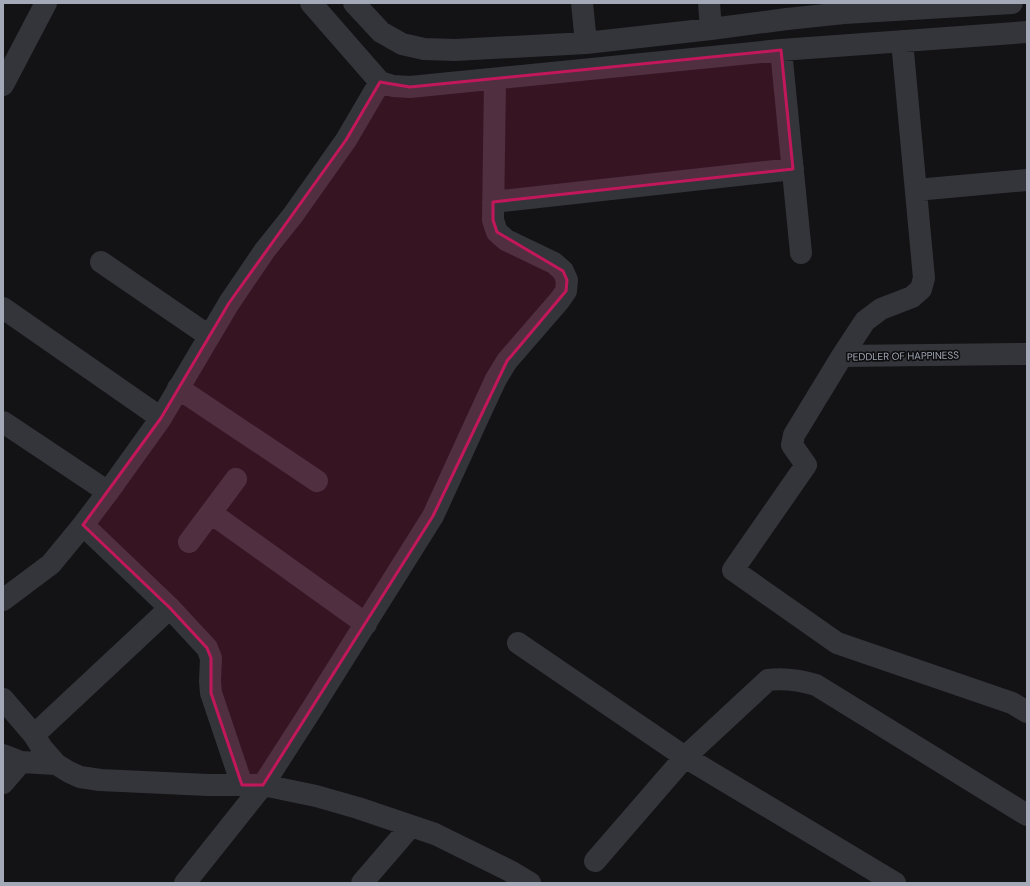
<svg xmlns="http://www.w3.org/2000/svg" width="1030" height="886" font-family="'DM Sans',sans-serif">
	<style>
		.lines { fill: none; stroke-linecap: round; stroke-linejoin: round }
		.minor { stroke: #34353a; stroke-width: 22 }
		.marked { fill: #c2185b; fill-opacity: 0.2; stroke: #c2185b; stroke-width: 3; stroke-linejoin: round }
		.labels { text-anchor: middle; dominant-baseline: central; stroke-width: 3.5; stroke-linejoin: round; paint-order: stroke }
		.street-label { font-size: 10px; fill: #a3a9b6; stroke: #0e0e10 }
	</style>
	<rect width="100%" height="100%" fill="#131315"/>
	<g class="lines">
		<!-- minor -->
		<path class="minor" d="M354,3L381,32L402,44L424,49L455,50L586,43L711,29L787,19L844,13L1012,3
			M582,3L586,43
			M709,3L711,29
			M781,50L801,253
			M380,82L393,86L410,87L781,50L1027,32
			M3,85L46,3
			M916,190L1027,180
			M493,202L793,169
			M101,262L209,336
			M3,308L161,418
			M1027,354L842,356L794,435L792,445L806,465L733,570L837,643L1012,703L1027,712
			M842,356L865,321L881,309L912,297L921,289L924,278L902,41
			M178,388L317,481
			M3,422L108,492
			M211,513L366,624
			M83,525L170,608L207,648L211,658L210,681L211,693L242,785
			M189,542L236,479
			M3,600L51,564L83,525L108,492L161,418L229,303L265,250L293,215L346,140L380,82L311,3
			M518,643L685,757L895,883
			M3,699L34,735L42,748L56,764L69,772L80,777L100,780L208,785H263L316,796L358,808L435,834L510,871L530,883
			M34,735L170,608
			M3,755L21,762L56,764
			M3,783L21,762
			M595,861L685,757L768,680C785,678 799,680 816,685L1027,815
			M185,883L263,785L310,712L433,516L483,407L496,379L507,361L559,301L566,291L567,280L563,271L554,263L506,240L497,232L493,220L495,80
			M362,883L411,826"/>
	</g>
	<!-- marked area -->
	<path class="marked" d="M781,50L793,169L493,202V220L497,232L563,271L567,280L566,291L507,361L433,516L263,785H242L211,693V658L207,648L170,608L83,525L161,418L229,303L346,140L380,82L410,87Z"/>
	<g class="labels">
		<!-- street labels -->
		<g class="street-label">
			<text transform="translate(903 356) rotate(-1)">PEDDLER OF HAPPINESS</text>
		</g>
	</g>
	<!-- border -->
	<rect width="1030" height="886" fill="none" stroke="#a3a9b6" stroke-width="8"/>
</svg>
